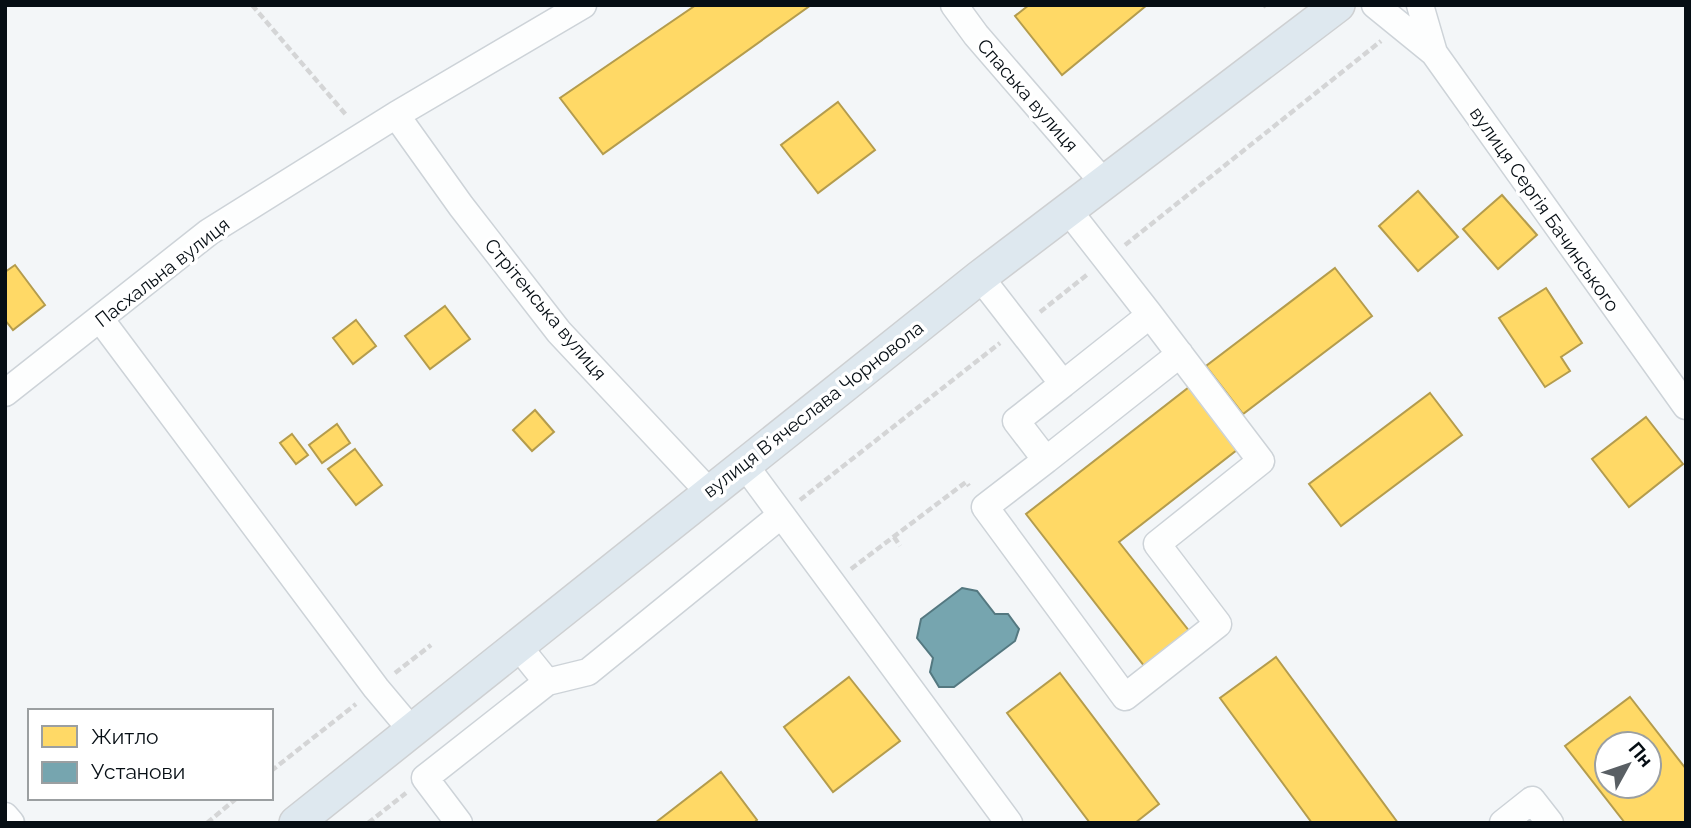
<svg xmlns="http://www.w3.org/2000/svg" width="1691" height="828" font-family="Raleway,sans-serif">
	<style>
		.homes { fill: #ffd966; stroke: #b49c4d; stroke-width: 2; fill-rule: evenodd }
		.public { fill: #76a5af; stroke: #547880; stroke-width: 2 }
		.lines { fill: none; stroke-linecap: round; stroke-linejoin: round }
		.minor-casing { stroke: #cdd3d8; stroke-width: 29 }
		.major-casing { stroke: #ced0d2; stroke-width: 36 }
		.path { stroke: #d4d5d6; stroke-width: 4.5; stroke-dasharray: 7 3.5; stroke-linecap: butt }
		.minor { stroke: #fdfefe; stroke-width: 26 }
		.major { stroke: #dee8ef; stroke-width: 33 }
		.labels { text-anchor: middle; dominant-baseline: central; stroke-width: 7; stroke-linejoin: round; paint-order: stroke }
		.street-label { font-size: 19px; fill: #060e14; stroke: #fff }
	</style>
	<rect width="100%" height="100%" fill="#f3f6f8"/>
	<!-- homes -->
	<path class="homes" d="M696,5H811L603,154L560,98Z
		M1029,5H1147L1062,75L1015,16Z
		M838,102L875,150L818,193L781,145Z
		M1418,191L1458,237L1418,271L1379,226Z
		M1502,195L1537,235L1498,269L1463,229Z
		M15,265L45,305L13,330L5,320V272Z
		M1335,268L1372,316L1243,414L1206,366Z
		M1546,288L1582,343L1561,357L1570,371L1545,387L1499,318Z
		M445,306L470,339L430,369L405,336Z
		M356,320L376,346L353,364L333,338Z
		M1193,384L1242,446L1119,542L1190,632L1145,667L1026,514Z
		M1430,393L1462,435L1341,526L1309,484Z
		M535,410L554,432L532,451L513,430Z
		M1646,417L1683,464L1629,507L1592,459Z
		M337,424L350,443L322,463L309,445Z
		M292,434L308,455L296,464L280,443Z
		M355,449L382,485L356,505L328,469Z
		M1276,657L1398,823H1312L1220,698Z
		M1060,673L1159,804L1135,823H1090L1007,713Z
		M849,677L900,741L833,792L784,727Z
		M1630,697L1686,769V823H1625L1565,746ZM1607,744H1649V786H1607Z
		M721,772L757,820L754,823H655Z"/>
	<!-- public -->
	<path class="public" d="M962,588L977,591L995,614H1008L1019,629L1015,641L954,687H939L930,672L933,658L917,638L921,619Z"/>
	<g class="lines">
		<defs>
			<path id="minor" d="M954,5L976,35L1104,183
				M1375,5L1434,53
				M1420,5L1434,53L1686,406
				M396,115L461,206L559,332L709,492
				M1068,210L1150,315
				M980,277L1063,384L1150,315L1261,461L1157,544L1218,624L1125,697L985,507L1046,460
				M101,320L376,688L413,732
				M1063,384L1016,421L1046,460L1180,354
				M5,393L209,232L396,115L583,5
				M744,464L1009,823
				M518,646L547,682
				M5,816L11,823
				M459,823L425,778L547,682L588,672L780,516
				M1503,823L1532,800L1550,823"/>
			<path id="major" d="M296,823L980,277L1338,5"/>
		</defs>
		<!-- minor casing -->
		<use href="#minor" class="minor-casing"/>
		<!-- major casing -->
		<use href="#major" class="major-casing"/>
		<!-- path -->
		<path class="path" d="M252,5L347,116
			M1263,7L1265,5
			M1125,245L1381,41
			M1040,312L1088,274
			M800,500L1000,343
			M894,537L900,546
			M851,569L966,482L969,486
			M395,673L431,645
			M271,771L356,704
			M207,823L237,798
			M368,823L406,793"/>
		<!-- minor -->
		<use href="#minor" class="minor"/>
		<!-- major -->
		<use href="#major" class="major"/>
	</g>
	<g class="labels">
		<!-- street labels -->
		<g class="street-label">
			<text transform="translate(1028 95) rotate(49)">Спаська вулиця</text>
			<text transform="translate(1545 209) rotate(55)">вулиця Сергія Бачинського</text>
			<text transform="translate(162 272) rotate(-38)">Пасхальна вулиця</text>
			<text transform="translate(546 309) rotate(50)">Стрітенська вулиця</text>
			<text transform="translate(813 409) rotate(-38)">вулиця Вʼячеслава Чорновола</text>
		</g>
	</g>
	<!-- border -->
	<rect width="1691" height="828" fill="none" stroke="#060e14" stroke-width="14"/>
	<!-- legend -->
	<rect x="28" y="709" width="245" height="91" fill="#ffffff" stroke="#9b9fa1" stroke-width="2"/>
	<rect x="42" y="726" width="35" height="21" fill="#ffd966" stroke="#9b9fa1" stroke-width="2"/>
	<text x="91" y="744" font-size="21" fill="#060e14">Житло</text>
	<rect x="42" y="762" width="35" height="21" fill="#76a5af" stroke="#9b9fa1" stroke-width="2"/>
	<text x="91" y="779" font-size="21" fill="#060e14">Установи</text>
	<!-- north arrow -->
	<g transform="translate(1628 765) rotate(50)"><circle r="33" fill="#ffffff" stroke="#9b9fa1" stroke-width="2"/>
	<path d="M0-5L12 26L0 18L-12 26Z" fill="#595f64"/>
	<text y="-10" font-size="19" font-weight="bold" text-anchor="middle" fill="#060e14">Пн</text>
	</g>
</svg>
